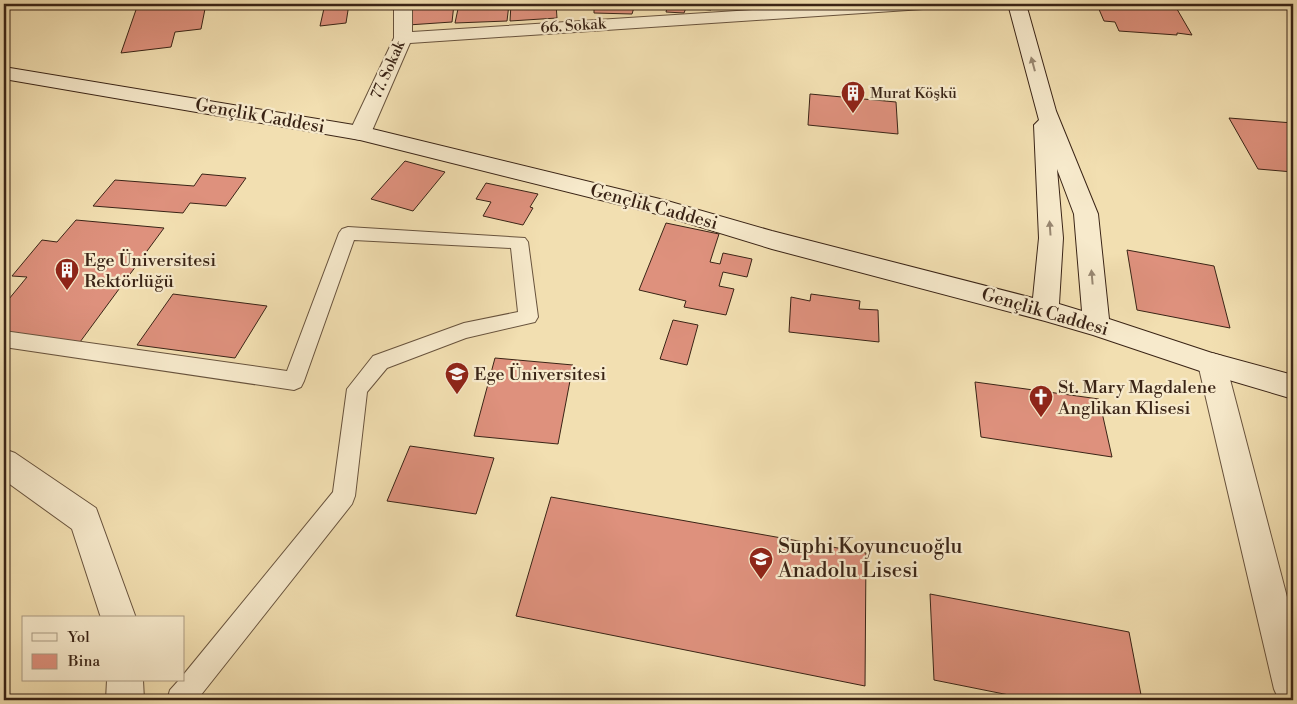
<svg xmlns="http://www.w3.org/2000/svg" width="1297" height="704" font-family="'Libre Bodoni',serif">
	<style>
		.building { fill: #de917d; stroke: #3a2416 }
		.lines { fill: none; stroke-linecap: round; stroke-linejoin: round }
		.service-casing { stroke: #68533d; stroke-width: 2 }
		.minor-casing { stroke: #68533d; stroke-width: 2 }
		.secondary-casing { stroke: #3a2416; stroke-width: 2 }
		.service { fill: #f7eacc; fill-rule: evenodd }
		.minor { fill: #f7eacc; fill-rule: evenodd }
		.secondary { fill: #f7eacc; fill-rule: evenodd }
		.oneway { fill: #988771 }
		.labels { text-anchor: middle; dominant-baseline: central; stroke-width: 4.5; stroke-linejoin: round; paint-order: stroke }
		.far-street-label { font-size: 15px; fill: #3a2416; stroke: #f7eacc }
		.far-poi-label { font-size: 15px; fill: #3a2416; stroke: #f7eacc; text-anchor: start }
		.street-label { font-size: 18px; fill: #3a2416; stroke: #f7eacc }
		.poi-label { font-size: 18px; fill: #3a2416; stroke: #f7eacc; text-anchor: start }
		.near-poi-label { font-size: 21px; fill: #3a2416; stroke: #f7eacc; text-anchor: start }
	</style>
	<rect width="100%" height="100%" fill="#f2dfb1"/>
	<filter id="stains"><feTurbulence type="fractalNoise" baseFrequency=".004" numOctaves="4"/><feColorMatrix values="0 0 0 0 .2 0 0 0 0 .09 0 0 0 0 .02 0 0 0 .5 -.17"/></filter>
	<radialGradient id="worn" r=".72"><stop offset=".6" stop-color="#630" stop-opacity="0"/><stop offset="1" stop-color="#630" stop-opacity=".3"/></radialGradient>
	<!-- building -->
	<path class="building" d="M138,4H206L201,29L175,32L171,47L121,53Z
		M325,4H349L346,23L320,26Z
		M412,4H454L452,22L408,25Z
		M459,4H509L507,21L455,23Z
		M511,4H556L557,18L510,21Z
		M594,4H635L632,14L594,13Z
		M668,4H712L711,10L686,8L684,13L666,12Z
		M715,4H738V10L715,8Z
		M1107,4H1174L1192,35L1177,33V35L1119,31L1115,22L1104,21L1098,7L1109,8Z
		M810,94L896,102L898,134L808,125Z
		M1229,118L1293,123V172L1258,169Z
		M405,161L445,172L413,211L371,199Z
		M202,174L246,178L226,206L190,203L183,213L93,206L115,180L194,186Z
		M486,183L538,194L530,207L533,208L523,225L483,216L491,202L476,199Z
		M76,220L164,228L80,342L4,334V305L27,277L12,276L42,240L57,242Z
		M666,223L719,234L710,262L720,264L723,253L752,259L747,277L723,272L719,286L734,289L726,315L684,307L686,301L639,290Z
		M1127,250L1214,266L1230,328L1137,310Z
		M173,294L267,306L235,358L137,345Z
		M811,294L860,301L859,309L878,310L879,342L789,332L791,297L810,301Z
		M673,320L698,325L687,365L660,359Z
		M495,358L573,365L558,444L474,436Z
		M975,382L1099,399L1112,457L981,437Z
		M410,446L494,458L476,514L387,501Z
		M551,497L866,553L865,686L516,616Z
		M930,594L1129,632L1142,700H1034L934,680Z"/>
	<g class="lines">
		<defs>
			<path id="service" d="M348,227L525,238L528,242L538,317L535,322L466,338L387,368L367,392L355,496L352,504L197,700H167L170,690L179,680H184V674L333,492L347,389L373,356L464,323L518,312L511,248L354,240L304,381L301,387L294,390L4,347V331L287,371L339,233L342,229Z"/>
			<path id="minor" d="M394,4H412V32L845,4H932L929,8L923,9L410,43L371,133L368,138L360,140L352,138L349,133L394,38Z
				M1212,353L1222,356L1226,364L1293,620V700H1279L1274,689L1198,364L1202,356Z
				M4,449L15,453L96,508L136,618H101L72,529L4,480Z
				M107,680H143L144,700H106Z"/>
			<path id="secondary" d="M1008,4H1026L1056,111L1098,214L1109,319L1212,353L1293,375V399L1212,375L1093,335L1045,321L772,249L661,215L360,140L4,79V67L360,126L664,200L772,231L1033,298L1039,238L1034,125L1039,120ZM1057,169L1074,214L1082,311L1059,304L1063,238Z"/>
		</defs>
		<!-- service casing -->
		<use href="#service" class="service-casing"/>
		<!-- minor casing -->
		<use href="#minor" class="minor-casing"/>
		<!-- secondary casing -->
		<use href="#secondary" class="secondary-casing"/>
		<!-- service -->
		<use href="#service" class="service"/>
		<!-- minor -->
		<use href="#minor" class="minor"/>
		<!-- secondary -->
		<use href="#secondary" class="secondary"/>
	</g>
	<!-- one-way arrows -->
	<defs><path id="oneway-solid" d="M-6-.8H1V-3.2L6.5 0L1 3.2V.8H-6Z" transform="scale(1.25)"/></defs>
	<g class="oneway">
		<use href="#oneway-solid" transform="translate(1033 64) rotate(-105)"/>
		<use href="#oneway-solid" transform="translate(1050 228) rotate(-94)"/>
		<use href="#oneway-solid" transform="translate(1092 277) rotate(-95)"/>
	</g>
	<!-- icons -->
	<defs>
		<symbol id="building-pin" viewBox="-11 -11 22 30"><path d="M0 17L-7.5 6A9.5 9.5 0 1 1 7.5 6Z" fill="#8f2418" stroke="#f7eacc"/><path d="M-4-6H4V6H1V3H-1V6H-4ZM-2.5-4.3h1.7v1.8h-1.7ZM.8-4.3h1.7v1.8H.8ZM-2.5-1h1.7V.8h-1.7ZM.8-1h1.7V.8H.8Z" fill="#fff"/></symbol>
		<symbol id="university-pin" viewBox="-11 -11 22 30"><path d="M0 17L-7.5 6A9.5 9.5 0 1 1 7.5 6Z" fill="#8f2418" stroke="#f7eacc"/><path d="M0-5L7-2L0 1L-7-2ZM-4 1L0 2.5L4 1V4Q0 6-4 4Z" fill="#fff"/></symbol>
		<symbol id="church-pin" viewBox="-11 -11 22 30"><path d="M0 17L-7.5 6A9.5 9.5 0 1 1 7.5 6Z" fill="#8f2418" stroke="#f7eacc"/><path d="M-1.2-6h2.4v3.5h3.3v2.4h-3.3V6h-2.4V-.1h-3.3v-2.4h3.3Z" fill="#fff"/></symbol>
		<symbol id="school-pin" viewBox="-11 -11 22 30"><path d="M0 17L-7.5 6A9.5 9.5 0 1 1 7.5 6Z" fill="#8f2418" stroke="#f7eacc"/><path d="M0-5L7-2L0 1L-7-2ZM-4 1L0 2.5L4 1V4Q0 6-4 4Z" fill="#fff"/></symbol>
	</defs>
	<g fill-rule="evenodd">
		<use href="#building-pin" x="839" y="79" width="28" height="38"/>
		<use href="#building-pin" x="53" y="256" width="28" height="38"/>
		<use href="#university-pin" x="443" y="360" width="28" height="38"/>
		<use href="#church-pin" x="1027" y="383" width="28" height="38"/>
		<use href="#school-pin" x="747" y="545" width="28" height="38"/>
	</g>
	<g class="labels">
		<!-- far-street labels -->
		<g class="far-street-label">
			<text transform="translate(573 26) rotate(-4)">66. Sokak</text>
			<text transform="translate(388 70) rotate(-66)">77. Sokak</text>
		</g>
		<!-- far-poi labels -->
		<g class="far-poi-label">
			<text x="870" y="93">Murat Köşkü</text>
		</g>
		<!-- street labels -->
		<g class="street-label">
			<text transform="translate(260 116) rotate(10)">Gençlik Caddesi</text>
			<text transform="translate(654 207) rotate(15)">Gençlik Caddesi</text>
			<text transform="translate(1045 312) rotate(16)">Gençlik Caddesi</text>
		</g>
		<!-- poi labels -->
		<g class="poi-label">
			<text x="84" y="260">Ege Üniversitesi<tspan x="84" dy="21">Rektörlüğü</tspan></text>
			<text x="474" y="374">Ege Üniversitesi</text>
			<text x="1058" y="387">St. Mary Magdalene<tspan x="1058" dy="21">Anglikan Klisesi</tspan></text>
		</g>
		<!-- near-poi labels -->
		<g class="near-poi-label">
			<text x="778" y="547">Suphi Koyuncuoğlu<tspan x="778" dy="24">Anadolu Lisesi</tspan></text>
		</g>
	</g>
	<!-- margin -->
	<rect width="1297" height="704" fill="none" stroke="#f2dfb1" stroke-width="20"/>
	<rect x="5" y="5" width="1287" height="694" fill="none" stroke="#3a2416" stroke-width="2.5"/>
	<rect x="10" y="10" width="1277" height="684" fill="none" stroke="#3a2416"/>
	<!-- legend -->
	<rect x="22" y="616" width="162" height="65" fill="#f7eacc" stroke="#ab9b83"/>
	<rect x="32" y="633" width="25" height="8" fill="#f7eacc" stroke="#ab9b83"/>
	<text x="68" y="642" font-size="15" fill="#3a2416">Yol</text>
	<rect x="32" y="654" width="25" height="15" fill="#de917d" stroke="#ab9b83"/>
	<text x="68" y="666" font-size="15" fill="#3a2416">Bina</text>
	<rect width="100%" height="100%" filter="url(#stains)"/>
	<rect width="100%" height="100%" fill="url(#worn)"/>
</svg>
